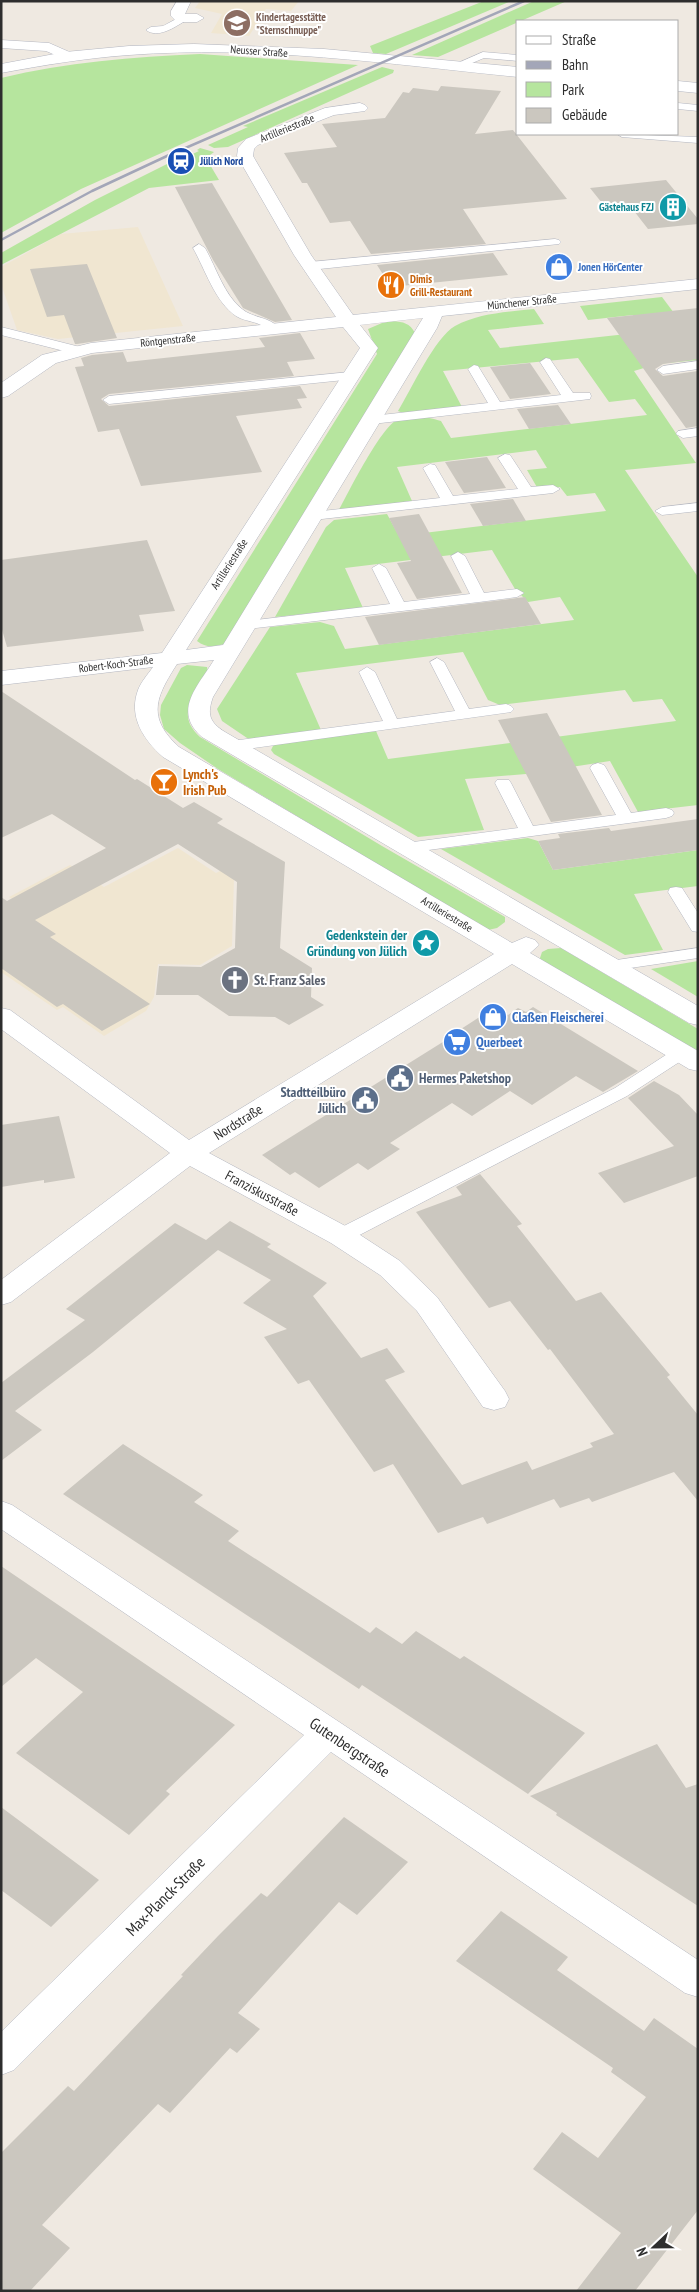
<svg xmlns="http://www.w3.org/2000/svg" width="699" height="2292" font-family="'PT Sans Narrow',sans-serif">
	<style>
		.education { fill: #f0e6d1 }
		.green { fill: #b6e59e }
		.building { fill: #cbc7bf }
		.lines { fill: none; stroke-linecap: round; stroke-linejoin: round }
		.lane-casing { stroke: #b4b7c1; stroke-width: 1 }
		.street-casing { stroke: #b4b7c1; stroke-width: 1 }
		.secondary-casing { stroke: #b4b7c1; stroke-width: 1 }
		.lane { fill: #fff; fill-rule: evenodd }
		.street { fill: #fff; fill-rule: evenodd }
		.secondary { fill: #fff; fill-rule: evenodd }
		.rail { stroke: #a3a6b8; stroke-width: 2.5 }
		.labels { text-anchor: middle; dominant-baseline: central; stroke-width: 4; stroke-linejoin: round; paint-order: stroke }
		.far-education-label { font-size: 11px; font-weight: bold; fill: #785e54; stroke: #fff; text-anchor: start }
		.far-street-label { font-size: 11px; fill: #2e2e2e; stroke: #fff }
		.far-transit-label { font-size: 11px; font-weight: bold; fill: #164399; stroke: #fff; text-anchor: start }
		.far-culture-label { font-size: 11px; font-weight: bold; fill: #0d838f; stroke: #fff; text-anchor: end }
		.far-shop-label { font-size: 11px; font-weight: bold; fill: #366cbe; stroke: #fff; text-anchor: start }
		.far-food-label { font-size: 11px; font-weight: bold; fill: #c56008; stroke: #fff; text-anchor: start }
		.food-label { font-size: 14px; font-weight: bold; fill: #c56008; stroke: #fff; text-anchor: start }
		.culture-label { font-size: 14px; font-weight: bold; fill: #0d838f; stroke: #fff; text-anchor: end }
		.worship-label { font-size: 14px; font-weight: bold; fill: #5b616d; stroke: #fff; text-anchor: start }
		.shop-label { font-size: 14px; font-weight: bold; fill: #366cbe; stroke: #fff; text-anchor: start }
		.service-label { font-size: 14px; font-weight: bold; fill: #4e5e75; stroke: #fff; text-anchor: start }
		.street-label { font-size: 14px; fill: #2e2e2e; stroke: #fff }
		.near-street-label { font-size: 16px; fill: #2e2e2e; stroke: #fff }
	</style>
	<rect width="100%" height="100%" fill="#efe9e1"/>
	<!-- education -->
	<path class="education" d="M200,1H299L291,11L266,9L249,36L211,33L222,14L195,8Z
		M138,227L183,326L58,339L17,330L1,284V267L61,234Z
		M178,848L216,873L222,870L234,877L232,946L200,965L158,964L154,997L146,1011L104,1036L63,1007L57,1010L1,972V912L17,903L9,897L70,865L104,887Z"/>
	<!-- green -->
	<path class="green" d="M484,1H511L386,54L373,53L370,46Z
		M534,1H567L438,57L412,55Z
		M200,54L358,65L81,189L1,233V78C66,62 133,57 200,54Z
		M382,67L394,70L393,73L228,147L214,148L208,145L248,127L243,126Z
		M200,148L214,152L206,158L219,180L149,188L1,265V253L95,200L181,157L184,158L199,151L197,150Z
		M662,297L698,345V360L657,364L634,371L696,463L625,470L698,577V805L638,812L610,761L526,774L465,779L484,830L418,837L274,754L271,750L273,746L277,743L376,731L388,759L676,721L662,699L633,702L625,690L500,705L488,700L463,652L296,673L321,730L250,740L222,721L217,709L270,627L320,622L334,626L345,649L574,620L560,597L528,602L515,589L492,550L345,568L363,608L275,617L326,527L334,520L387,514L399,536L606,511L595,493L567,496L560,487L538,489L527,470L547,468L536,450L397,467L412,501L339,510C349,491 381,427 398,419C411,414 429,417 441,421L451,438L647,415L635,399L609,402L578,358L443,371L462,407L403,413L398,411C411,390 435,337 455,326C479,313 508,312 534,309L544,324L488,330L500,348L645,332L633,315L588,320L580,306Z
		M393,321C403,322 410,323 415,333L224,644C213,647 206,648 197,641L377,354L368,329L382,323Z
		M187,665L207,667L208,672C194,696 175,714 200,737L382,846L505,917V922L497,928L488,930L218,769L180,743L164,729L160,715L161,705L181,668Z
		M528,838L538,841L553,870L698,850V886L634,894L663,950L625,955L441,849Z
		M561,948L698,1029V1054L541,962L540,958L542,952L548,949Z
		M698,961V997L651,969Z"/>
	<!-- building -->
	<path class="building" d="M441,86L501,91L475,134L513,130L567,199L463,209L486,244L371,254L350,221L330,223L307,183H302L284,153L337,147L322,124L385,118L403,92L409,93L413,88L438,91Z
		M666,180L698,219V224L648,229L634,211L610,213L590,188Z
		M212,183L292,320L275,322L243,308L213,260L175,187Z
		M493,253L508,275L391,287L377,265Z
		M87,264L117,338L77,344H75L64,315L47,317L30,269Z
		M698,308V359L663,364L655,369L663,376L698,371V426L686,428L607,318Z
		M300,333L315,359L287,362L294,376L109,394L101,399L109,406L300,386L307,398L297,399L302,408L236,416L262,472L141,486L119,429L98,432L75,367L84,366L81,358L92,355L123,352L127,362L265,347L259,338Z
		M530,363L551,394L510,399L490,367Z
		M558,405L571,424L529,429L517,409Z
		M487,457L506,488L464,493L445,462Z
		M513,499L526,521L483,526L470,504Z
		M419,514L462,593L417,599L397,563L411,561L389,518Z
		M147,540L175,611L139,615L144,631L7,647L1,626V560Z
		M525,597L541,624L379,645L365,617Z
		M1,691L135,780L137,779L183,808L194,802L223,819L217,823L285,862L280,948L312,968L311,997L324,1005L289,1025L275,1017L229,1016L198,995H156L159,966L201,967L235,948L237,882L178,844L35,920L56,934L50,937L150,1004L102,1031L63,1004L57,1007L1,968V897L7,901L106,848L52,814L1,838Z
		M547,713L602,815L551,822L498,720Z
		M698,819V850L553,870L538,841L560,838L558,834L609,828L611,831Z
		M495,1007L508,1015L518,1008L526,1012L533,1007L638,1071L603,1092L576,1076L532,1105L510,1091L472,1116L452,1103L390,1143L400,1149L368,1170L358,1163L319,1188L295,1172L290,1175L262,1155L462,1030L461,1029Z
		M654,1081L679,1095L698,1115V1176L624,1203L598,1173L674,1146L628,1098Z
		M59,1116L75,1178L44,1183V1180L1,1187V1125Z
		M480,1174L522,1224L517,1226L576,1301L601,1292L670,1375L667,1377L698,1415V1501L674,1472L592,1502L589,1498L560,1508L554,1499L487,1524L483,1517L438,1533L393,1464L374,1472L309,1380L298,1384L264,1337L287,1329L243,1303L271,1280L218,1250L93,1352L15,1411L42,1430L1,1461V1383L85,1320L66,1309L175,1223L206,1240L230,1221L271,1244L267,1247L327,1283L313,1296L361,1358L387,1348L405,1372L385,1380L462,1485L527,1461L532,1470L593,1447L590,1443L614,1434L550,1349L548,1350L510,1301L489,1308L416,1212L462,1195L456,1187Z
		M123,1444L203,1495L194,1502L239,1531L228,1541L370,1633L376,1627L402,1644L416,1631L460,1659L464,1656L585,1733L528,1794L362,1685L359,1689L63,1494Z
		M1,1566L235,1725L166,1791L170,1794L129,1835L16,1753L83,1692L36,1658L1,1687Z
		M657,1744L686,1788L698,1784V1906L556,1815L557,1813L530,1796Z
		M1,1807L99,1880L51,1927L1,1890Z
		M344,1817L408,1862L357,1915L339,1902L238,2013L260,2029L237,2053L230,2048L170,2113L158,2104L42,2225L70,2248L30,2291H1V2153L68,2086L74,2091L183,1976L181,1975L218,1936L261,1893L267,1897Z
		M501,1911L568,1957L557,1970L644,2031L654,2018L698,2049V2210L635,2291H576L621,2233L533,2169L562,2132L598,2158L646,2097L611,2072L613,2068L456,1961Z"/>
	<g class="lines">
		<defs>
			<path id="lane" d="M182,16L187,19L185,21C175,27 158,39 146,30L151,27L163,26Z
				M483,52L518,55V61L484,58L458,69L454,70L449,67Z
				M678,103L698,105V111L678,109Z
				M617,134L698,137V143L622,137Z
				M555,239L559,240L561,242L559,244L310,270L304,266L310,262Z
				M199,244L205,248C216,267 224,295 242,309C254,319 270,316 280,329L278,332C270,334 268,329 261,325C253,321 244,321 236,316C215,302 205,269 193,248Z
				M1,327L80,347L82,350L76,354L1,335Z
				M546,358L550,359L573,393H590L591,396L590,399L372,424L365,420L372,416L488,403L468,369L474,365L478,366L500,402L561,395L540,362Z
				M698,361V369L663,374L657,370L663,366Z
				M350,372L354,373L356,376L354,379L109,404L103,400L109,396Z
				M698,428V436L683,438L676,434L678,431Z
				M505,454L510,455L531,487L553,485L560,489L553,493L313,520L306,516L313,512L440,498L423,468L430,464L435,465L453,496L518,489L498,458Z
				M698,503V511L662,515L655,511L662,507Z
				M458,552L465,556L484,593L517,589L524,593L517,597L479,602L247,629L240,625L247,621L390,604L372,568L379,564L386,568L404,602L470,594L451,556Z
				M437,658L444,662L469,709L506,704L511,706L514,709L511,712L232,751L226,749L224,746L226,743L232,741L383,721L359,672L367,667L375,672L397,719L455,711L430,662Z
				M598,763L604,765L606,768L631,813L666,808L672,810L674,813L672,816L666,818L406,853L400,851L398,848L400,845L406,843L518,828L495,783L497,780H509L511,783L533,826L616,815L590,768L592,765Z
				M676,887L682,888L698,913V932L692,931L668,892L670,888Z
				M698,948V958L610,971L604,970L601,966L604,962L610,961Z
				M681,1047L687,1049L690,1053L687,1057L627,1096L348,1241L341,1243L334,1241L331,1236L334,1231L615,1088L675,1049Z"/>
			<path id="street" d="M177,1H191L185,14H197L204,18L197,22H177L171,16V11Z
				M1,40L49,43L74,54L76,57L69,61L46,51L1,48Z
				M360,103L365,105L368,108L365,111L334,115L258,145L254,149L253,156L311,255L353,315L698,279V289L442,316L437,328L213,697C207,714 209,722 225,732L698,1006V1025L689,1023L202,737C172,711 198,686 214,660L177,664C156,697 146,717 179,747L512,943L526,937L535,940L539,945L530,953L698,1051V1071L689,1069L512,964L209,1153L351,1229L400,1261L437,1297L505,1391L509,1399L505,1407L494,1410L483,1407L417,1311L380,1275L331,1243L190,1166L11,1302L1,1305V1280L170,1153L1,1029V1008L10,1010L189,1140L494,954L163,757C144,740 128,717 138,690C141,682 148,674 153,667L1,685V671L162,653L360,348L343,327L92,353L56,363L8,396L1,398V383L42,355L91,343L336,317L294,255L237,156L238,148L246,139L325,108ZM423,318L223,645L186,650L378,348L360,325Z
				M1,1501L12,1505L698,1960V1997L685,1993L331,1752L14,2070L1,2075V2032L304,1735L1,1529Z"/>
			<path id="secondary" d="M194,44L324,49L518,67V77C389,64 258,45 129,55C86,58 44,65 1,73V64L65,52L129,46Z
				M678,81L698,83V93L678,91Z"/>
		</defs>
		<!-- lane casing -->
		<use href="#lane" class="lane-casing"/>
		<!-- street casing -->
		<use href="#street" class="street-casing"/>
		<!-- secondary casing -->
		<use href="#secondary" class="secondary-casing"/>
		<!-- lane -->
		<use href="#lane" class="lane"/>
		<!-- street -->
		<use href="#street" class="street"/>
		<!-- secondary -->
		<use href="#secondary" class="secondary"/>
		<!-- rail -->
		<path class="rail" d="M1,240L92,191L167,156L524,1"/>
	</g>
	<!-- icons -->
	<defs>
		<symbol id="school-disc" viewBox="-11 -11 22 22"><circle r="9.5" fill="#8d6e63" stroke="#fff"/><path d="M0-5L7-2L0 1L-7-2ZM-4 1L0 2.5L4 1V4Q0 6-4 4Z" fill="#fff"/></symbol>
		<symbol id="station-disc" viewBox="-11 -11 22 22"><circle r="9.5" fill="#1a4fb4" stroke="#fff"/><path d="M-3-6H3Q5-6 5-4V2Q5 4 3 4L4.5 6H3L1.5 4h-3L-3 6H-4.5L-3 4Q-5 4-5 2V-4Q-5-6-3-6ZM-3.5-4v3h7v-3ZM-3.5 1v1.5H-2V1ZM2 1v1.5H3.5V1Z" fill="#fff"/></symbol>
		<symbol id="building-disc" viewBox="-11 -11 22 22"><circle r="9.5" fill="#0f9aa8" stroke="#fff"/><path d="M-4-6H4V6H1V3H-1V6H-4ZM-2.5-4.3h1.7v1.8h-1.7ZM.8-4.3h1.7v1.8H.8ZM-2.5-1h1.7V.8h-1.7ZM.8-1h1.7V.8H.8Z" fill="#fff"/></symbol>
		<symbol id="shop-disc" viewBox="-11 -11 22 22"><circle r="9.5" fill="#3f7fe0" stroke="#fff"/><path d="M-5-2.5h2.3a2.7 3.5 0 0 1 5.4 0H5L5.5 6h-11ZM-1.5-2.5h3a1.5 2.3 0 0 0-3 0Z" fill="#fff"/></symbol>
		<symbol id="restaurant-disc" viewBox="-11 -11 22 22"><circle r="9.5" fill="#e8710a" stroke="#fff"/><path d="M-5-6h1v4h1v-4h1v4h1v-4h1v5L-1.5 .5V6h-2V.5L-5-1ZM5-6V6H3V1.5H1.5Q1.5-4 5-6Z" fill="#fff"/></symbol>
		<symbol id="bar-disc" viewBox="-11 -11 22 22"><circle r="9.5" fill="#e8710a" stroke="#fff"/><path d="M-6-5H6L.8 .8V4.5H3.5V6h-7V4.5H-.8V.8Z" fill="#fff"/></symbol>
		<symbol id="sight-disc" viewBox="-11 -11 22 22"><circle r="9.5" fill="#0f9aa8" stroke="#fff"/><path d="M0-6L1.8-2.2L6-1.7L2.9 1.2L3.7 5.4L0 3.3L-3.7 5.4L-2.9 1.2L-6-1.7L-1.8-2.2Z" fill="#fff"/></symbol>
		<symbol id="church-disc" viewBox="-11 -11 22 22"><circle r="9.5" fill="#6b7280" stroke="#fff"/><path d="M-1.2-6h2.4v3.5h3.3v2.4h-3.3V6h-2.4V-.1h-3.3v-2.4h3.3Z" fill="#fff"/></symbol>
		<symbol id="supermarket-disc" viewBox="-11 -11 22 22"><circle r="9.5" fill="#3f7fe0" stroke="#fff"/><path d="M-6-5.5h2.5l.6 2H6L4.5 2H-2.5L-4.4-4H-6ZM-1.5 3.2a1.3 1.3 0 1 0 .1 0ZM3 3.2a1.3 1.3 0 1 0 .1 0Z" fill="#fff"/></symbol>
		<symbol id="civic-disc" viewBox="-11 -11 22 22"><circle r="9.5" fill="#5c6f8a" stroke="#fff"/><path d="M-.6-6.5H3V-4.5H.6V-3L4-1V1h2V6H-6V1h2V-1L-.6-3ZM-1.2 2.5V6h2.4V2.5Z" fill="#fff"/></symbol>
	</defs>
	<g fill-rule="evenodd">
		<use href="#school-disc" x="221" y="7" width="32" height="32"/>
		<use href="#station-disc" x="165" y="145" width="32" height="32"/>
		<use href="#building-disc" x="657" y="191" width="32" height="32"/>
		<use href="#shop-disc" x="543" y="251" width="32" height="32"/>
		<use href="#restaurant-disc" x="375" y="269" width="32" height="32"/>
		<use href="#bar-disc" x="148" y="766" width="32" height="32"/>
		<use href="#sight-disc" x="410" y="927" width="32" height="32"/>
		<use href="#church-disc" x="219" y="964" width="32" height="32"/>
		<use href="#shop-disc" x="477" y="1001" width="32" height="32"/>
		<use href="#supermarket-disc" x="441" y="1026" width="32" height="32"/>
		<use href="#civic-disc" x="384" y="1062" width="32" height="32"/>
		<use href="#civic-disc" x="349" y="1084" width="32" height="32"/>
	</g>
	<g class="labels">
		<!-- far-education labels -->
		<g class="far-education-label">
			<text x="256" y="17">Kindertagesstätte<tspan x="256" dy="13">"Sternschnuppe"</tspan></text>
		</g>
		<!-- far-street labels -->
		<g class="far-street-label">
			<text transform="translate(259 51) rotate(4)">Neusser Straße</text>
			<text transform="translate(287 128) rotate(-22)">Artilleriestraße</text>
			<text transform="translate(522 302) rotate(-6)">Münchener Straße</text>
			<text transform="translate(168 340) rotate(-6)">Röntgenstraße</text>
			<text transform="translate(229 564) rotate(-57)">Artilleriestraße</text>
			<text transform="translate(116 664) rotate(-7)">Robert-Koch-Straße</text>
			<text transform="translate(447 914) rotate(31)">Artilleriestraße</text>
		</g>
		<!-- far-transit labels -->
		<g class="far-transit-label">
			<text x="200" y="161">Jülich Nord</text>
		</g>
		<!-- far-culture labels -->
		<g class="far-culture-label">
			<text x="654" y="207">Gästehaus FZJ</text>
		</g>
		<!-- far-shop labels -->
		<g class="far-shop-label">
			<text x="578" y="267">Jonen HörCenter</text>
		</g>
		<!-- far-food labels -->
		<g class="far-food-label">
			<text x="410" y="279">Dimis<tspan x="410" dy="13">Grill-Restaurant</tspan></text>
		</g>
		<!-- food labels -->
		<g class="food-label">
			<text x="183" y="774">Lynch's<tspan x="183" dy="16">Irish Pub</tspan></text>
		</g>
		<!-- culture labels -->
		<g class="culture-label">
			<text x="407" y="935">Gedenkstein der<tspan x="407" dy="16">Gründung von Jülich</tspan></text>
		</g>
		<!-- worship labels -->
		<g class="worship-label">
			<text x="254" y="980">St. Franz Sales</text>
		</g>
		<!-- shop labels -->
		<g class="shop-label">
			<text x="512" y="1017">Claßen Fleischerei</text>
			<text x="476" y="1042">Querbeet</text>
		</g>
		<!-- service labels -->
		<g class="service-label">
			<text x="419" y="1078">Hermes Paketshop</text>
			<text x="346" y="1092" text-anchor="end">Stadtteilbüro<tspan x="346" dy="16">Jülich</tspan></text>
		</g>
		<!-- street labels -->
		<g class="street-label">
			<text transform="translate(238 1122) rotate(-32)">Nordstraße</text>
			<text transform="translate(262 1193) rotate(28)">Franziskusstraße</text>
		</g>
		<!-- near-street labels -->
		<g class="near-street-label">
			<text transform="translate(350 1747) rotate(34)">Gutenbergstraße</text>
			<text transform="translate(165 1896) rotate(-45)">Max-Planck-Straße</text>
		</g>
	</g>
	<!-- border -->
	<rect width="699" height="2292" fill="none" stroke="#2e2e2e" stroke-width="5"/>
	<!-- legend -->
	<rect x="516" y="20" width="162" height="115" fill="#ffffff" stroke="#ababab"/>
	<rect x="526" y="36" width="25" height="8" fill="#ffffff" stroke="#ababab"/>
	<text x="562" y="45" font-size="15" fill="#2e2e2e">Straße</text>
	<rect x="526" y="61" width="25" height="8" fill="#a3a6b8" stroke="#ababab"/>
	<text x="562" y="70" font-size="15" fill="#2e2e2e">Bahn</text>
	<rect x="526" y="82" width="25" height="15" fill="#b6e59e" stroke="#ababab"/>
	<text x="562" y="95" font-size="15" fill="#2e2e2e">Park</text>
	<rect x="526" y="108" width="25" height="15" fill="#cbc7bf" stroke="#ababab"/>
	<text x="562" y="120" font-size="15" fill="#2e2e2e">Gebäude</text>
	<!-- north arrow -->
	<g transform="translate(654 2247) rotate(248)" stroke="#ffffff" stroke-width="4" paint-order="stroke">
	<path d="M0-4L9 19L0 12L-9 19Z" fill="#2e2e2e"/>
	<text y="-8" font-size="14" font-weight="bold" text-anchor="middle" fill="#2e2e2e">N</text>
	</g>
</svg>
